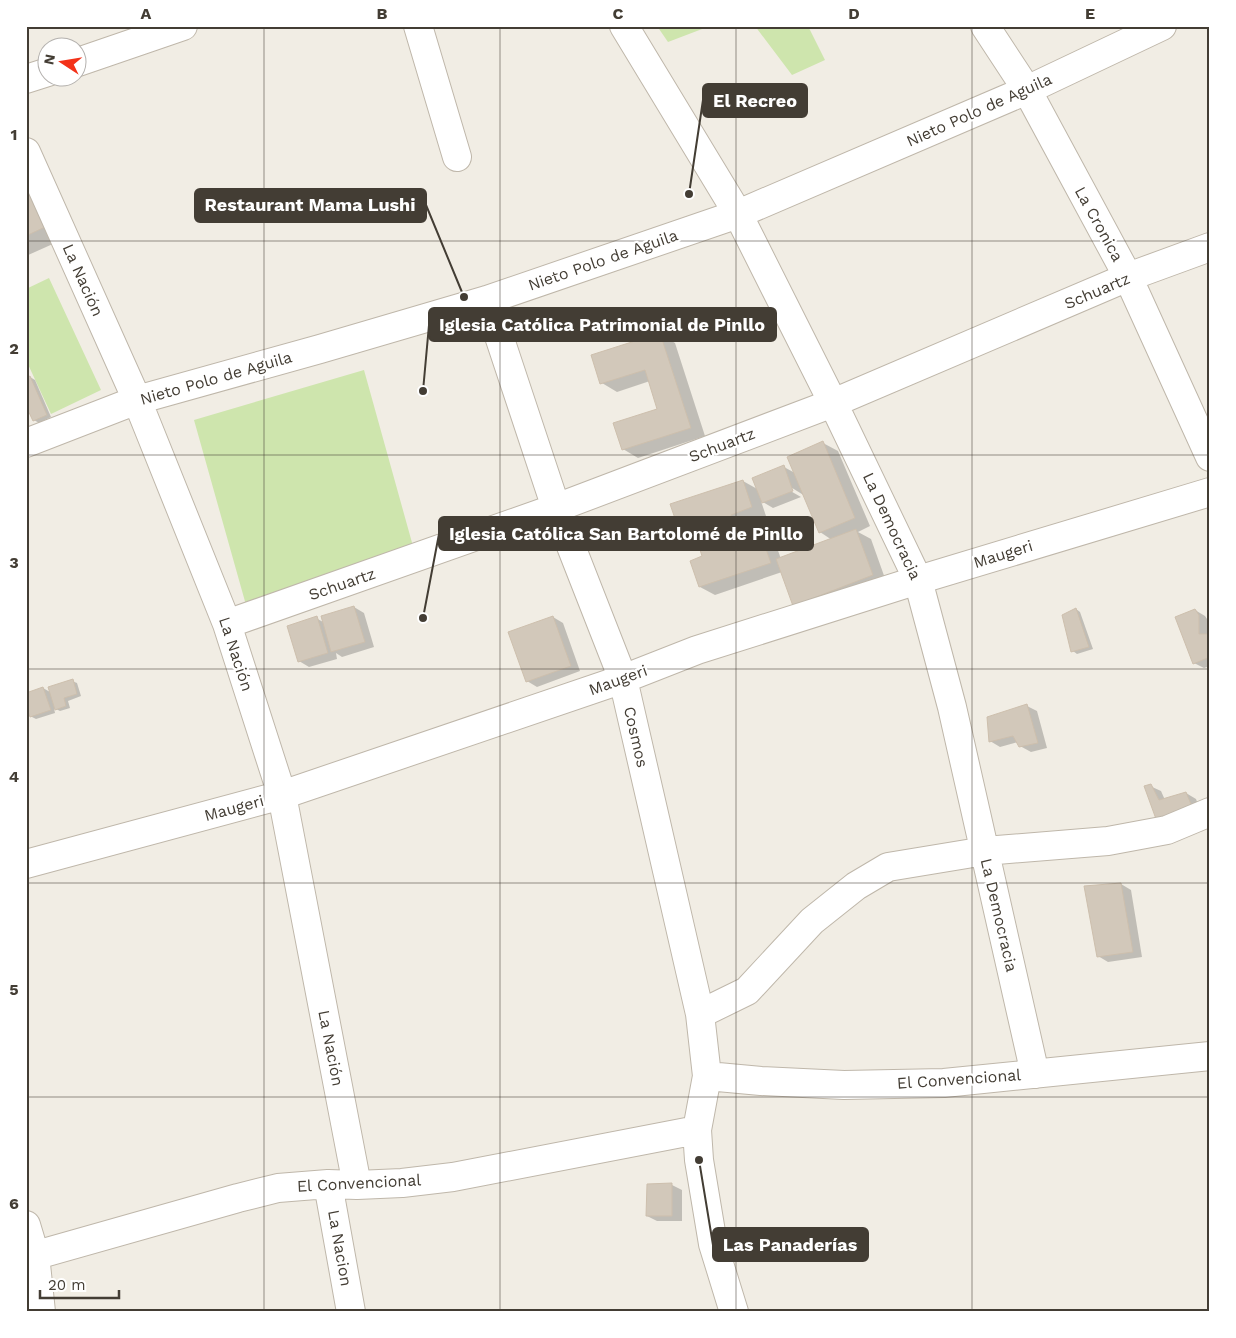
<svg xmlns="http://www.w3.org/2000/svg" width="1236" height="1338" font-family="'Work Sans',sans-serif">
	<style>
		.green { fill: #cee5ad }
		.shadow { fill: #0003; fill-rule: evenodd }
		.building { fill: #d2c8ba; stroke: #cdbfad }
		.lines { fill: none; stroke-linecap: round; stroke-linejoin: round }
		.minor-casing { stroke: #bfb7aa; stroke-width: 30 }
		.minor { stroke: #fff; stroke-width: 28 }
		.grid { fill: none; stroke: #433d34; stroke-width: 1; stroke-opacity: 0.55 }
		.labels { text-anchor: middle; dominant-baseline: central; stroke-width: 4.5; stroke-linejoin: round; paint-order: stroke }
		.street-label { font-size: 16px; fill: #433d34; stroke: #fff }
		.leader { fill: none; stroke: #433d34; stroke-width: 2 }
		.callout-dot { fill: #433d34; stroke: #fff; stroke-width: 2 }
		.callout { fill: #433d34; stroke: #433d34; stroke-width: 2 }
		.callout-label { font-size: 18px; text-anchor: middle; font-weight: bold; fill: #fff }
		.neatline { fill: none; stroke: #433d34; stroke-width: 2 }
		.grid-label { font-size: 16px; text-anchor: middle; font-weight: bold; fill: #433d34 }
	</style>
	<rect width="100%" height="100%" fill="#f1ede4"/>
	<!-- green -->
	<path class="green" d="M657,26H710L668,42Z
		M755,26H808L825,60L792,75Z
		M49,278L101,390L51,414L26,360V289Z
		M364,370L416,557L246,605L194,420Z"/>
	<!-- shadow -->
	<path class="shadow" d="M26,156L64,239L26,256Z
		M660,334L675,343L705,436L638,458L623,449L659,409L650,381L617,392L602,383Z
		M30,377L35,380L51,417L39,423L34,420Z
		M823,443L838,451L870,526L858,532L871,539L887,584L809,613L782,572L715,595L700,587L704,557L698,540H696L681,532L743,481L759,490L784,467L795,473ZM789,486L805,496L820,532L832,540L781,559L776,545L761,536L751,540L745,523L766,516L761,501L773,508L801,497L787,489Z
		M354,607L364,613L374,647L342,657L336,653L337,659L309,667L299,661L316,618L323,622Z
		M1076,609L1080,612L1093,649L1077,654L1073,651Z
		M1195,610L1205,616L1209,622L1210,666L1204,668L1194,663Z
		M553,617L563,623L580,671L537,687L527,681Z
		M72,681L77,683L81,696L68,701L70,708L60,711L54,708L55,713L36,719L32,717L26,702L43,688L50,692Z
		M1027,706L1037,711L1047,748L1031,752L1020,746L1018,742L1000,747L990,741Z
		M1150,786L1161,791L1165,800L1186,793L1196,799L1202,815L1167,824Z
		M1121,884L1131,890L1142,957L1108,962L1098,956Z
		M672,1185L682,1190V1221H657L647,1216Z"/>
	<!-- building -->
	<path class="building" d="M26,187L45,227L26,236Z
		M660,333L691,428L622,450L613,423L657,409L645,370L600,384L591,355Z
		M30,376L47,415L33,421L26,406V378Z
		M823,441L855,518L819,533L787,457Z
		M784,465L793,491L762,503L752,478Z
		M743,480L752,507L731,515L740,542L761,535L771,563L699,587L690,561L702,556L693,528L680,533L670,504Z
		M856,529L873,575L793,606L776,559Z
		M354,606L365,642L331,652L321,616Z
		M1076,608L1089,647L1071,652L1062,615Z
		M1195,609L1199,615V634H1210V657L1193,664L1175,617Z
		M317,616L328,653L298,662L287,626Z
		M553,616L571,666L526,682L508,632Z
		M73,679L77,694L64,698L66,706L55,710L48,687Z
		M43,687L51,710L30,717L26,706V693Z
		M1027,704L1038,743L1019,747L1013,736L989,742L987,717Z
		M1151,784L1159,800L1186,792L1193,809L1156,819L1144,786Z
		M1121,883L1133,952L1097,957L1084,886Z
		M672,1183V1216H646L647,1184Z"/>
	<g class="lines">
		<defs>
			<path id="minor" d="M418,26L457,157
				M624,26L738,214L833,403L918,580L952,707L1035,1074
				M985,26L1027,90L1128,277L1210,457
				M78,62L183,26
				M26,79L48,72
				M26,152L137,400L227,624L282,795L357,1185
				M487,300L556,508L623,679L700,1014L707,1076L697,1130L699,1160L713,1244L734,1312
				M26,443L137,400L320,349L487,300L738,214L1027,90L1162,26
				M227,624L556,508L833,403L1128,277L1210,247
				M26,864L282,795L623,679L697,650L918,580L1210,492
				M700,1014L747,991L812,921L856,886L888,867L985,851L1108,841L1167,830L1210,812
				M707,1076L761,1081L844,1085L944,1083L1210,1056
				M328,1184L351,1312
				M26,1225L35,1255L41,1312
				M26,1258L238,1198L278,1188L328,1184L357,1185L402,1183L453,1177L697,1130"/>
		</defs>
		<!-- minor casing -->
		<use href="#minor" class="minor-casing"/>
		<!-- minor -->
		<use href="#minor" class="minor"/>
	</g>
	<!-- grid -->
	<path class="grid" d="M264,26V1312M500,26V1312M736,26V1312M972,26V1312M26,241H1210M26,455H1210M26,669H1210M26,883H1210M26,1097H1210"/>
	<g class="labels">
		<!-- street labels -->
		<g class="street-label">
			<text transform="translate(979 110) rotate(-24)">Nieto Polo de Aguila</text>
			<text transform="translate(1099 224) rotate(61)">La Cronica</text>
			<text transform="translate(603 260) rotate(-19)">Nieto Polo de Aguila</text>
			<text transform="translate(83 280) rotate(66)">La Nación</text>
			<text transform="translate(1097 291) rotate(-23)">Schuartz</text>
			<text transform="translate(216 378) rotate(-16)">Nieto Polo de Aguila</text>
			<text transform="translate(722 445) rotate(-21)">Schuartz</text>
			<text transform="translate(892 526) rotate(65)">La Democracia</text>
			<text transform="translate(1003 554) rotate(-17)">Maugeri</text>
			<text transform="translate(342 584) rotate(-19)">Schuartz</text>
			<text transform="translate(236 654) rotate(72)">La Nación</text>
			<text transform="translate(618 680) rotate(-20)">Maugeri</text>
			<text transform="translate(636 737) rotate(77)">Cosmos</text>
			<text transform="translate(234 808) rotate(-15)">Maugeri</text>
			<text transform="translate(999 915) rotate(77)">La Democracia</text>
			<text transform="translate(331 1048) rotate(79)">La Nación</text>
			<text transform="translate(959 1079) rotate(-4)">El Convencional</text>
			<text transform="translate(359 1183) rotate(-3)">El Convencional</text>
			<text transform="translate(340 1248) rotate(80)">La Nacion</text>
		</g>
	</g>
	<!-- callouts -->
	<path class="leader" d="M689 194L703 100M464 297L426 205M423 391L429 325M423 618L439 534M699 1160L713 1245"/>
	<g class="callout-dot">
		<circle cx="689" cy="194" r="5"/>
		<circle cx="464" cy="297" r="5"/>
		<circle cx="423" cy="391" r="5"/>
		<circle cx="423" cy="618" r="5"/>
		<circle cx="699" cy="1160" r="5"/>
	</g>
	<g class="callout">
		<rect x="703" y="84" width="104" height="33" rx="5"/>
		<rect x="195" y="189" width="231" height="33" rx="5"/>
		<rect x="429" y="308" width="347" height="33" rx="5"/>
		<rect x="439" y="517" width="374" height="33" rx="5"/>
		<rect x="713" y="1228" width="155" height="33" rx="5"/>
	</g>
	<g class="callout-label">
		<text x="755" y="107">El Recreo</text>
		<text x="310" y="211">Restaurant Mama Lushi</text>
		<text x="602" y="331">Iglesia Católica Patrimonial de Pinllo</text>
		<text x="626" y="540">Iglesia Católica San Bartolomé de Pinllo</text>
		<text x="790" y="1251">Las Panaderías</text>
	</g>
	<!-- border -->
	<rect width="1236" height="1338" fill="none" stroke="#ffffff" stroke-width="55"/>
	<!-- north arrow -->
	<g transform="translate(62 62) rotate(282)"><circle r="24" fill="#ffffff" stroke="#b4b1ae"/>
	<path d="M0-4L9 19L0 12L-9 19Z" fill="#f33219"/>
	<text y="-8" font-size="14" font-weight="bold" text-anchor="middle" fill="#433d34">N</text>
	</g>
	<!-- scale -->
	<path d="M40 1290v8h79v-8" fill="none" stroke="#433d34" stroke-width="2.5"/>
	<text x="48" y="1290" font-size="15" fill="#433d34" stroke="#ffffff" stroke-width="4" paint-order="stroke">20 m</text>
	<rect x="28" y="28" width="1180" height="1282" class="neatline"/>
	<g class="grid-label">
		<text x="146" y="19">A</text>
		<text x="382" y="19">B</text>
		<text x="618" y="19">C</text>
		<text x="854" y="19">D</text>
		<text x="1090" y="19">E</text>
		<text x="14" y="140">1</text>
		<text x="14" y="354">2</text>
		<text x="14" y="568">3</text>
		<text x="14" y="782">4</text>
		<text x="14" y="995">5</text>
		<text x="14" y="1209">6</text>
	</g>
</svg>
